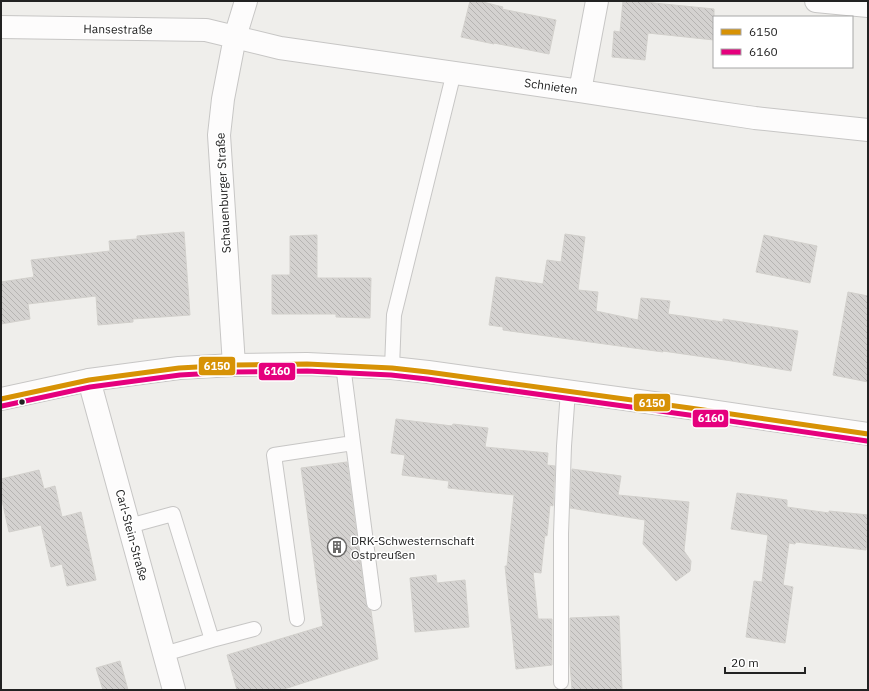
<svg xmlns="http://www.w3.org/2000/svg" width="869" height="691" font-family="'IBM Plex Sans',sans-serif">
	<style>
		.building { fill: url(#building-back-hatch); stroke: #d2d0cc }
		.lines { fill: none; stroke-linecap: round; stroke-linejoin: round }
		.service-casing { stroke: #c7c6c5; stroke-width: 16 }
		.minor-casing { stroke: #c7c6c5; stroke-width: 24 }
		.tertiary-casing { stroke: #c7c6c5; stroke-width: 24 }
		.service { stroke: #fdfcfc; stroke-width: 14 }
		.minor { stroke: #fdfcfc; stroke-width: 22 }
		.tertiary { stroke: #fdfcfc; stroke-width: 22 }
		.bus-1-casing { stroke: #fff; stroke-width: 8 }
		.bus-2-casing { stroke: #fff; stroke-width: 8 }
		.bus-1 { stroke: #d79205; stroke-width: 5 }
		.bus-2 { stroke: #e5007d; stroke-width: 5 }
		.bus-dot { fill: #222; stroke: #fff; stroke-width: 1.5 }
		.labels { text-anchor: middle; dominant-baseline: central; stroke-width: 3; stroke-linejoin: round; paint-order: stroke }
		.street-label { font-size: 12px; fill: #222; stroke: #fff }
		.poi-label { font-size: 12px; fill: #222; stroke: #fff; text-anchor: start }
		.line-badge { stroke: #fff; stroke-width: 1.5 }
		.badge-label { font-size: 11px; text-anchor: middle; font-weight: bold; fill: #fff }
	</style>
	<defs>
		<pattern id="building-back-hatch" width="6" height="6" patternUnits="userSpaceOnUse"><rect width="6" height="6" fill="#d4d2d0"/><path d="M-1 5l2 2M0 0l6 6M5-1l2 2" fill="none" stroke="#b6b4b2"/></pattern>
	</defs>
	<rect width="100%" height="100%" fill="#efeeeb"/>
	<!-- building -->
	<path class="building" d="M470,1H479L503,7L502,9L556,20L549,54L494,43V44L461,37Z
		M623,1H634L714,9V40L648,33L645,60L612,57L614,31L620,32Z
		M184,232L190,315L133,319V322L98,325L96,296L28,304L30,319L1,324V282L34,277L31,260L110,251L109,241L137,239V236Z
		M565,234L585,237L578,290L598,292L596,311L638,320L641,298L670,301L668,314L723,322V319L798,331L791,371L732,361L663,351V352L503,330V327L489,325L496,277L543,284L547,260L561,262Z
		M317,235V278H371L370,318L336,317V314H272V275H290V236Z
		M764,235L817,246L810,283L756,272Z
		M848,292L868,296V382L833,375Z
		M396,419L452,426L453,424L488,428L485,447L548,453L547,465L555,466L553,506L550,505L547,536L545,535L541,573L533,572L538,619H552V665L516,669L505,566H507L514,495L448,488L449,481L402,475L405,455L391,453Z
		M347,462L366,604L368,608L371,611L378,659L281,690H237L227,655L323,626L301,468Z
		M572,469L621,476L618,495L689,502L684,551L691,561L690,571L676,581L643,544L645,520L570,508Z
		M39,470L44,489L55,486L62,517L81,512L96,580L67,586L62,564L51,567L41,525L9,532L1,496V479Z
		M737,493L787,500V507L829,513V511L868,515V533L866,550L796,542L795,544L789,543L783,585L793,587L785,643L746,637L754,581L762,582L768,535L731,529Z
		M436,575L437,583L465,580L469,627L415,632L410,578Z
		M619,616L622,690H572L570,663V618Z
		M120,661L128,690H103L96,668Z"/>
	<g class="lines">
		<defs>
			<path id="service" d="M392,368L394,315L454,72
				M353,443L374,603
				M129,526L173,514L212,640
				M297,619L274,455L353,443L343,365
				M164,654L212,640L254,629
				M561,682V534L564,446L568,391"/>
			<path id="minor" d="M816,1L868,6
				M1,27L206,30L280,48L580,91L708,111L755,118L868,130
				M580,91L597,1
				M234,365L219,135L223,99L235,37L246,1
				M89,380L174,690"/>
			<path id="tertiary" d="M1,399L89,380L179,368L234,365L307,364L392,368L428,372L690,408L868,434"/>
		</defs>
		<!-- service casing -->
		<use href="#service" class="service-casing"/>
		<!-- minor casing -->
		<use href="#minor" class="minor-casing"/>
		<!-- tertiary casing -->
		<use href="#tertiary" class="tertiary-casing"/>
		<!-- service -->
		<use href="#service" class="service"/>
		<!-- minor -->
		<use href="#minor" class="minor"/>
		<!-- tertiary -->
		<use href="#tertiary" class="tertiary"/>
		<defs>
			<path id="bus-1" d="M1,399L89,380L179,368L234,365L307,364L392,368L428,372L690,408L868,434"/>
			<path id="bus-2" d="M2,406L90,387L180,375L234,372L307,371L391,375L427,379L689,415L867,441"/>
		</defs>
		<!-- bus-1 casing -->
		<use href="#bus-1" class="bus-1-casing"/>
		<!-- bus-2 casing -->
		<use href="#bus-2" class="bus-2-casing"/>
		<!-- bus-1 -->
		<use href="#bus-1" class="bus-1"/>
		<!-- bus-2 -->
		<use href="#bus-2" class="bus-2"/>
	</g>
	<!-- icons -->
	<defs>
		<symbol id="building-ring" viewBox="-11 -11 22 22"><circle r="9.5" fill="#fff" stroke="#6a6968" stroke-width="1.5"/><path d="M-4-6H4V6H1V3H-1V6H-4ZM-2.5-4.3h1.7v1.8h-1.7ZM.8-4.3h1.7v1.8H.8ZM-2.5-1h1.7V.8h-1.7ZM.8-1h1.7V.8H.8Z" fill="#6a6968"/></symbol>
	</defs>
	<g fill-rule="evenodd">
		<use href="#building-ring" x="326" y="536" width="22" height="22"/>
	</g>
	<!-- markers -->
	<circle class="bus-dot" cx="22" cy="402" r="3.5"/>
	<g class="labels">
		<!-- street labels -->
		<g class="street-label">
			<text transform="translate(118 29) rotate(1)">Hansestraße</text>
			<text transform="translate(551 86) rotate(8)">Schnieten</text>
			<text transform="translate(223 193) rotate(-93)">Schauenburger Straße</text>
			<text transform="translate(132 535) rotate(75)">Carl-Stein-Straße</text>
		</g>
		<!-- poi labels -->
		<g class="poi-label">
			<text x="351" y="540">DRK-Schwesternschaft<tspan x="351" dy="14">Ostpreußen</tspan></text>
		</g>
	</g>
	<g class="line-badge">
		<rect x="198" y="356" width="38" height="20" rx="4" fill="#d79205"/>
		<rect x="258" y="362" width="38" height="19" rx="4" fill="#e5007d"/>
		<rect x="633" y="393" width="38" height="19" rx="4" fill="#d79205"/>
		<rect x="692" y="409" width="37" height="19" rx="4" fill="#e5007d"/>
	</g>
	<g class="badge-label">
		<text x="217" y="370">6150</text>
		<text x="277" y="375">6160</text>
		<text x="652" y="407">6150</text>
		<text x="711" y="422">6160</text>
	</g>
	<!-- border -->
	<rect width="869" height="691" fill="none" stroke="#222222" stroke-width="4"/>
	<!-- legend -->
	<rect x="713" y="16" width="140" height="52" fill="#ffffff" stroke="#a7a7a7"/>
	<rect x="721" y="29" width="20" height="6" fill="#d79205" stroke="#a7a7a7"/>
	<text x="749" y="36" font-size="12" fill="#222222">6150</text>
	<rect x="721" y="49" width="20" height="6" fill="#e5007d" stroke="#a7a7a7"/>
	<text x="749" y="56" font-size="12" fill="#222222">6160</text>
	<!-- scale -->
	<path d="M725 667v6h80v-6" fill="none" stroke="#222222" stroke-width="2"/>
	<text x="731" y="667" font-size="12" fill="#222222" stroke="#ffffff" stroke-width="3" paint-order="stroke">20 m</text>
</svg>
